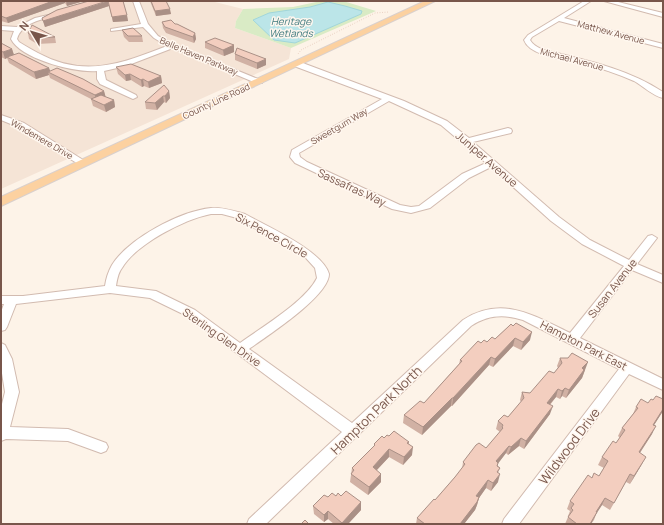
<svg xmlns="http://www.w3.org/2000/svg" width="664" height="525" font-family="Manrope,sans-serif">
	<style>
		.residential { fill: #f5e4d6 }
		.green { fill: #d9ebc5 }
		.water { fill: #bbe5e8; stroke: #a1d6da }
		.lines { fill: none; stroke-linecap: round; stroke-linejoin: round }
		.minor-casing { stroke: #d2bbb0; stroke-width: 2 }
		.major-casing { stroke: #d9d0cd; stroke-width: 2 }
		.path { stroke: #d9b1a1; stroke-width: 1; stroke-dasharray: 0.5 2; stroke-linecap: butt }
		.minor { fill: #fff; fill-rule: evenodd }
		.major { fill: #fcd1a0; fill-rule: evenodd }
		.wall { fill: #d1b1a4 }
		.shaded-wall { fill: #aa9086 }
		.building { fill: #f3cebf; stroke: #aa9086 }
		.labels { text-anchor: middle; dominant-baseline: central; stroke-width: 3; stroke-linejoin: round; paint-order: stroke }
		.far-street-label { font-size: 9px; fill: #78564b; stroke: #fff7ef }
		.far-water-label { font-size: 10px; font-style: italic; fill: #3d797d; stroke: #fff7ef }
		.street-label { font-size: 11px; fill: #78564b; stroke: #fff7ef }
		.near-street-label { font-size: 13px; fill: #78564b; stroke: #fff7ef }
	</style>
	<rect width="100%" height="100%" fill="#fdf3e8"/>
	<!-- residential -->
	<path class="residential" d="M1,1H211L243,9L236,21L235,28L291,48L289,59L1,189Z"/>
	<!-- green -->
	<path class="green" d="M321,1H343L376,11L291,48L235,28L236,21L243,9L293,7Z"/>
	<!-- water -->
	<path class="water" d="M328,2L345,6L362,11L361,14L295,43L274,40L253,20L269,13L310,7Z"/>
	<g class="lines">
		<defs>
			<path id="minor" d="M133,1H139L148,24L158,36L175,45L263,81L262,83H256L173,48L126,66L104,71L106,80L136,95L137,97L133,99L100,84L97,79V71C75,73 21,59 11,39L14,31L1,30V26L17,27L35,18L57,13V15C42,20 22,22 17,39L19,42C25,46 31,49 38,53C84,78 121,64 167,46L154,38L143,27L111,31V29L141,24Z
				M584,1H591L564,18L663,44V48L559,21L532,37L530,40C535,49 548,51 557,53C594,62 631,71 663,92V98C653,96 643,86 634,81C618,74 601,68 584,64C568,60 530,57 524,40L528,35Z
				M604,1H614L663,13V17Z
				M294,62H300L404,101L447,121L469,138L508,128L511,129L512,131L511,133L473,142L559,217L590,240L629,260L648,236L652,235L657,238L637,264L663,275V283L632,270L580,338L663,379V390L629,374L519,524H502L504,519L619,369L523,320C504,314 488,315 471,326L266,524H247L249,519L342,432L187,316L150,298L110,293L16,304L7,327L5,330L1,331V312L4,304H1V296H23L105,286C106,279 108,272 112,265C128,239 180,211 211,208C222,207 234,211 245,214C266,226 323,251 329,274C329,296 267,336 249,349L352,423L463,320C502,295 533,315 570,333L624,266L582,244L551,221L491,167L469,178L430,208L411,213L392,209L295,163L290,157L292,150L382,99L294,66ZM389,101L441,125L486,163L462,174L419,206L411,207L400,205L307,162L300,157L299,153ZM211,214H222L237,218L305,257L315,268L317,278C306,301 262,327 240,343L195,310L156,291L116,286C117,280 118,273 122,268C136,244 185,219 211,214Z
				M1,115L24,123L88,163L86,165H80L18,127L1,120Z
				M1,343L5,345L12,359L19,392L10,427L68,429L106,443L108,447L106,451L101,453L68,441L6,439L1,441V408L5,392L1,367Z"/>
			<path id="major" d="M425,1H435L1,206V197Z"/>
		</defs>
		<!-- minor casing -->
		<use href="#minor" class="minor-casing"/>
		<!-- major casing -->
		<use href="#major" class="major-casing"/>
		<!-- path -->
		<path class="path" d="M298,54L301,50L375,13L389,12"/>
		<!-- minor -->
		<use href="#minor" class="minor"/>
		<!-- major -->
		<use href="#major" class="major"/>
	</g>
	<!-- wall -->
	<path class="wall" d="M1,1H84L67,6L65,3L8,23L1,21Z
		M123,1L128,21L113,22L109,6L45,27L42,18Z
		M150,1H166L171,14L156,16Z
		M171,20L175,24H177L195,33L196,39L194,43L166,33L163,28L162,22Z
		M122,30L142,36L143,42H129L124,37Z
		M28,33L55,37L56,43L37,44L29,39Z
		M1,42V43L12,49L14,55L49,68L50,71L104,91L105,97L114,100L115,107L106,112L93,106L91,99L50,78L49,75L36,79L9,63L7,58L5,59L1,57Z
		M205,42L234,45V52L224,56L205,48Z
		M235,54L266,59V65L257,69L235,60Z
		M116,67L161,76L162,83L149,88L144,86L142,87L131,80L126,81L118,74Z
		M169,91L170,98L166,103L164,102L157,110L146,109L145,102Z
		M509,326L530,340L521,350L513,346L493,367L489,365L452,406H451L422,435L403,423L404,415L424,403L459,364L460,360L481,343L495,339Z
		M560,358L585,370L582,378L566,398L562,396L560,399L556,397L550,405V414L524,449L519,446L508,455L506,453L498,463V466L500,468L498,473V482L491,491L486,488L479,498L477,505L475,510L464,524H416L417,518L435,500L455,477L462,469L463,462L486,448L500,432L496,429L498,421L508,417L521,402L520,400L522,392L530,393L554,373L558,368L557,366Z
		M636,407L663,411L654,425L652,434L640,453L642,464L630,484L626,482L610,510L602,505L597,512L594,520L591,524H565L568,517V516L570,511L567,509L570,501L592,478L599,476L604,468L598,465L602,457L616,443L620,438L618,436L622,428L633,414Z
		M389,436L409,442V444L412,455L403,465L389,457L377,470L381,482L368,495L350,482L352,468L374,447V444L384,438Z
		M336,496L361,510L348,524H334L328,519L324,522L314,514L313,506L328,497Z"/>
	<!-- shaded-wall -->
	<path class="shaded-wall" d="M53,1H65V3L8,23L6,18Z
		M66,1H84L67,6Z
		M108,1L109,6L45,27L43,21Z
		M170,9L171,14L156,16L155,11Z
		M127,15L128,21L113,22L112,17Z
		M195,33L196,39L194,43L193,37Z
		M234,45V52L224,56L223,50Z
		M12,49L14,55L7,57V58L5,59L3,52Z
		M266,59V65L257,69V63Z
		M49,68L51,73L48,72L49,75L36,79L34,72Z
		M130,74L131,80L126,81L125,75Z
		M161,76L162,83L149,88L148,82Z
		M143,79L144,86L142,87L141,80Z
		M104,91L106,98L96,102L95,95Z
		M169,91L170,98L166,103L165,96Z
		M163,96L164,102L157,110L155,103Z
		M114,100L115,107L106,112L104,105Z
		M532,332L530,340L521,350L523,342Z
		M515,338L513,346L493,367L495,359Z
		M491,357L489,365L452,406L453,398Z
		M588,362L582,378L566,398L569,390L582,368Z
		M565,388L562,396L560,399L562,391Z
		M558,389L556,397L544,411L547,403Z
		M452,398L451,406L422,435L423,427Z
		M553,406L550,414L524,449L526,441Z
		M663,409V411L649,433L653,425Z
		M656,426L652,434L635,460L639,452Z
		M521,438L519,446L508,455L511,447Z
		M509,446L506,453L494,469L496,461Z
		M413,447L412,455L403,465L404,457Z
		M389,449V457L372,475L373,467Z
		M646,457L642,464L630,484L634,476Z
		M381,474V482L368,495L369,487Z
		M500,474L498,482L491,491L493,483Z
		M488,480L486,488L479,498L477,505L475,510L464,524H460L476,496Z
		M605,498L602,505L593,519L596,512Z
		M361,502V510L348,524H342V523Z
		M328,511V519L324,522V515Z
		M597,512L591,524H590Z"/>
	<!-- building -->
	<path class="building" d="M1,1H53L6,18L1,16Z
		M89,1H107L43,21L42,18L57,10Z
		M108,1H123L127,15L112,17Z
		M151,1H166L170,9L155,11Z
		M171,20L175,24H177L195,33L193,37L165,27L162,22Z
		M32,25L55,37L35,38L28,33Z
		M133,28L142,36H128L122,30Z
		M215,38L234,45L223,50L205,42Z
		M1,43L12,49L3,52L1,51Z
		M237,48L266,59L257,63L235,54Z
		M19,53L49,68L34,72L7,57Z
		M131,64L161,76L148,82L143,79L141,80L130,74L125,75L116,67Z
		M57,68L83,79L104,91L95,95L48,72Z
		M164,85L169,91L165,96H163L155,103L145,102Z
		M101,95L114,100L104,105L91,99Z
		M516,323L532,332L523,342L515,338L495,359L491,357L453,398H452L423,427L404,415L420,401L424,403L462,361L460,360L478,341L481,343L484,340L487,342L492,337L495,339L509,326L511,324L513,326Z
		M572,353L588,362L582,368L584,370L569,390L565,388L562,391L558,389L547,403L553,406L526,441L521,438L511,447L509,446L496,461L498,463L497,466L500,468L497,472L500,474L493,483L488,480L476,496L479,497L477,502L460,524H425L417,518L434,499L435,500L455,477L465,464L463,462L476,445L479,443L486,448L503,428L502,427L503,425L498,421L504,415L508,417L524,398L522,392L530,393L549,371L554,373L562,363L560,358H568Z
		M656,396L663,399V409L653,425L656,426L639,452L646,457L634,476L630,474L614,503L605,498L596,512H597L590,524H577L568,517L573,510L571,508L574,504L570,501L588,475L592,478L594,473L599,476L608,461L602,457L613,441L616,443L625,430L622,428L638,408L636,407L641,399L648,403L651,399L653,400Z
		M394,431L409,442L407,443L413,447L404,457L389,449L373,467L381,474L369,487L351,474L354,470L352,468L375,445L374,444L382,436L384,438L387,435L389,436Z
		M346,491L361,502L342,523L328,511L324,515L313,506L324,495L328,497L332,493L336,496L338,493L341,496Z
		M305,520L309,524H301Z"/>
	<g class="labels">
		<!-- far-street labels -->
		<g class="far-street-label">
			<text transform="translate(611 32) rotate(15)">Matthew Avenue</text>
			<text transform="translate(199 56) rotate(23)">Belle Haven Parkway</text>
			<text transform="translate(572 59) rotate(15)">Michael Avenue</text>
			<text transform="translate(216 101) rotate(-25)">County Line Road</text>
			<text transform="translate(339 126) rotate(-30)">Sweetgum Way</text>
			<text transform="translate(42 139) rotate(30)">Windemere Drive</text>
		</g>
		<!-- far-water labels -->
		<g class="far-water-label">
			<text x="291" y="21">Heritage<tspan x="291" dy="12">Wetlands</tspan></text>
		</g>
		<!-- street labels -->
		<g class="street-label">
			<text transform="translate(487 159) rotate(41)">Juniper Avenue</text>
			<text transform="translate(352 187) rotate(25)">Sassafras Way</text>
			<text transform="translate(272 235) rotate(29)">Six Pence Circle</text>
			<text transform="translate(612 288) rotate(-52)">Susan Avenue</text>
			<text transform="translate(222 337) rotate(35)">Sterling Glen Drive</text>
			<text transform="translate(584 345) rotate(27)">Hampton Park East</text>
		</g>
		<!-- near-street labels -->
		<g class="near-street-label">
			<text transform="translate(376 410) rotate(-44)">Hampton Park North</text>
			<text transform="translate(569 446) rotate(-53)">Wildwood Drive</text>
		</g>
	</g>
	<!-- border -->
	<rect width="664" height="525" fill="none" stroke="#78564b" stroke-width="4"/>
	<!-- north arrow -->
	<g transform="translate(32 32) rotate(308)" stroke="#fff7ef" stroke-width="3" paint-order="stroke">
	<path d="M0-3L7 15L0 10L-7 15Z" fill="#78564b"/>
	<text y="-6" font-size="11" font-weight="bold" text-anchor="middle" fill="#78564b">N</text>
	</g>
</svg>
